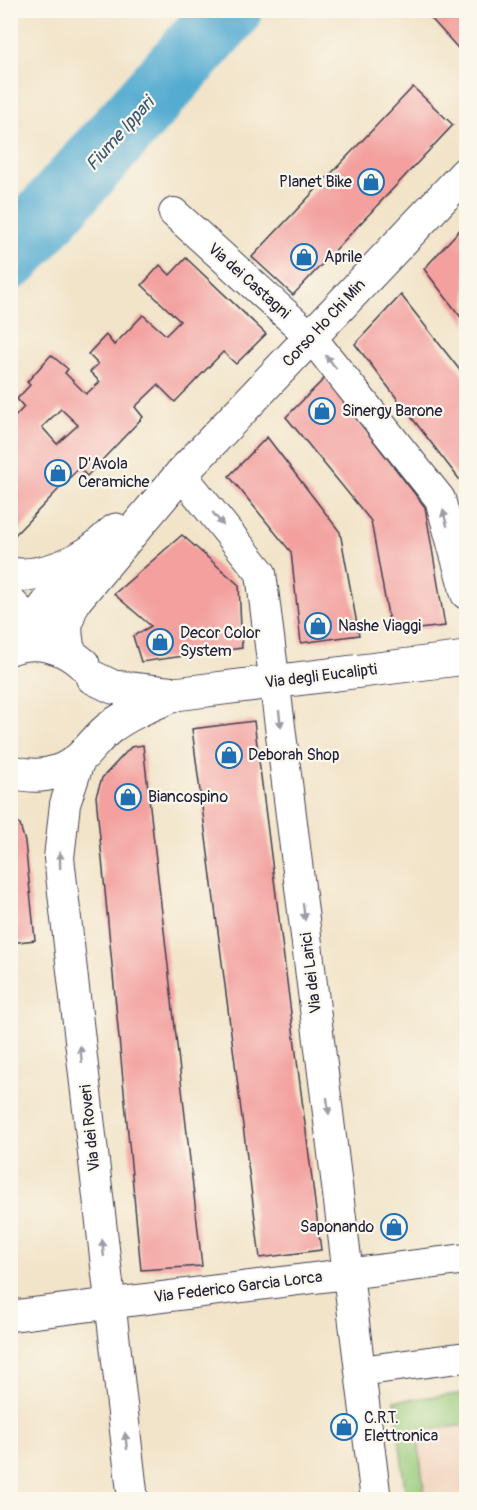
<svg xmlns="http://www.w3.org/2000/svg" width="477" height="1510" font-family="Pangolin,sans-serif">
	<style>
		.built { fill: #f2d4be }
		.grass { fill: #99cb7a; stroke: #5e765a; stroke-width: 1.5 }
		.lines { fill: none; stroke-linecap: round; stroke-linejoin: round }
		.river { stroke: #54acd1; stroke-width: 66 }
		.building { fill: #f3a09f; fill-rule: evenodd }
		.street-casing { stroke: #413f50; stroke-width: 32 }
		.secondary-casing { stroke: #413f50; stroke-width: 35 }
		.street { stroke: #fff; stroke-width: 30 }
		.secondary { stroke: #fff; stroke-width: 33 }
		.oneway { fill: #9c9ca7 }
		.labels { text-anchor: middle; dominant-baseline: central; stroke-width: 4.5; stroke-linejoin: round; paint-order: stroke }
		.poi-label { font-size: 16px; fill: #22223b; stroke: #fbf7ec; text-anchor: start }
		.street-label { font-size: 16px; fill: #22223b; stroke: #fbf7ec }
		.water-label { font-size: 18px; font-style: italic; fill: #365977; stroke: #fbf7ec }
	</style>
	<rect width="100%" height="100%" fill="#fbf7ec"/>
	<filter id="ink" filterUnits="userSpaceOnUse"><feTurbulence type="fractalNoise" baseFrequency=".0167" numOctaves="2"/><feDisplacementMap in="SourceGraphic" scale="12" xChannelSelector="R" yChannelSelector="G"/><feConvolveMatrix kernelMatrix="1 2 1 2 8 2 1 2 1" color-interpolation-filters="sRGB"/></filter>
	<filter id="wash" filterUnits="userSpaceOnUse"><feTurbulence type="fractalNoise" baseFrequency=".008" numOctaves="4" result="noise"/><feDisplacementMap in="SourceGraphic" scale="24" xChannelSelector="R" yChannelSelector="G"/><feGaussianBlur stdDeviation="1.35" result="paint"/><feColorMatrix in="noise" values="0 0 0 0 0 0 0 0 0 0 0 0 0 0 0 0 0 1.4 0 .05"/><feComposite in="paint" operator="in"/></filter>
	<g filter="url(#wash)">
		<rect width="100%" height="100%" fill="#f2e4c9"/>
		<!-- built -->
		<path class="built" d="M466,1425V1499H425L417,1430Z"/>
		<!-- grass -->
		<path class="grass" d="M466,1393V1425L417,1431L425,1499H406L395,1401Z"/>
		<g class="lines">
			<!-- river -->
			<path class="river" d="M10,257L229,10"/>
		</g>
		<g id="blocks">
			<!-- building -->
			<path class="building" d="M432,10H466V57L428,15Z
				M413,87L453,125L293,295L252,257Z
				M465,224L466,226V324L424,269Z
				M186,258L266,334L236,364L223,352L175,402L158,385L135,407L143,417L87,476L79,468L13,537L10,534V422L24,407L17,399L30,385L27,382L51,355L68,369L65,373L86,394L100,382L90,372L98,364L88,354L106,335L114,345L143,315L166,335L180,321L142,285L160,265L170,275ZM61,409L78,425L57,444L42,427Z
				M401,295L466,378V488L355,344Z
				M325,378L425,507L445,626L391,632L371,521L286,417Z
				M267,437L340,532L359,635L301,643L291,552L229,476Z
				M182,535L239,585L242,648L141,662L133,636L151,626L114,594Z
				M254,721L321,1250L260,1258L192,729Z
				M143,745L202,1266L141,1270L96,796L102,778L131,747Z
				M10,815L20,825L25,842L35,940L10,943Z"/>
		</g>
	</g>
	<g filter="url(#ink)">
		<use href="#blocks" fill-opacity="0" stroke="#413f50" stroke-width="1.5"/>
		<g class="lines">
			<defs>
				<path id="street" d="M174,213L311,337L440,499L466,594
					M181,474L261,573L376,1500
					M80,759L65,804L59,858L133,1500
					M10,1316L466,1259
					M360,1371L466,1357"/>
				<path id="secondary" d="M10,574C36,578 65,568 87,554C97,548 106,538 116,530
					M10,603L46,640
					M14,646L73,572
					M10,648C36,638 63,646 83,664
					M69,653C64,630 64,621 75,600L181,474L466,173
					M92,677L113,687L175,694L466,658
					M10,771C34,779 61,776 80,758C91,748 99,735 112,726C131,712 153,704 174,695"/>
			</defs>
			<!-- street casing -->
			<use href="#street" class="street-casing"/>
			<!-- secondary casing -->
			<use href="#secondary" class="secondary-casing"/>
			<!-- street -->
			<use href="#street" class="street"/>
			<!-- secondary -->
			<use href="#secondary" class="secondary"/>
		</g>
		<!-- one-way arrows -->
		<defs><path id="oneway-solid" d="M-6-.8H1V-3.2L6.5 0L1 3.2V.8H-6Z" transform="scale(1.5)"/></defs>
		<g class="oneway">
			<use href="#oneway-solid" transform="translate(331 362) rotate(-129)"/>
			<use href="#oneway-solid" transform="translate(445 518) rotate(-105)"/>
			<use href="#oneway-solid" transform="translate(218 519) rotate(51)"/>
			<use href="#oneway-solid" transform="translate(280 719) rotate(83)"/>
			<use href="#oneway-solid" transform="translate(60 860) rotate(-91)"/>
			<use href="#oneway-solid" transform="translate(304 912) rotate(83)"/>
			<use href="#oneway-solid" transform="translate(81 1054) rotate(-96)"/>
			<use href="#oneway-solid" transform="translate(328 1106) rotate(83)"/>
			<use href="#oneway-solid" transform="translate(103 1248) rotate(-96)"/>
			<use href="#oneway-solid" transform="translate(126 1441) rotate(-97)"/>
		</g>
	</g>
	<!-- icons -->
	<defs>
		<symbol id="shop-ring" viewBox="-11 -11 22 22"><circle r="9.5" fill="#fbf7ec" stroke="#1f6fb2" stroke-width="1.5"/><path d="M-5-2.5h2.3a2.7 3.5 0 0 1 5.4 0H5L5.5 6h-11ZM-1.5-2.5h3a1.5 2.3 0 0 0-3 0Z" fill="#1f6fb2"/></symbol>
	</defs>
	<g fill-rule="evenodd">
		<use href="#shop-ring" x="356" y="167" width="30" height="30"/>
		<use href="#shop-ring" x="289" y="242" width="30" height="30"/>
		<use href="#shop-ring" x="307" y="396" width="30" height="30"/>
		<use href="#shop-ring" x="43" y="458" width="30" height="30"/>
		<use href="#shop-ring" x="303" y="611" width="30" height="30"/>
		<use href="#shop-ring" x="145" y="627" width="30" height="30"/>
		<use href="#shop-ring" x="214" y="740" width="30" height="30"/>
		<use href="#shop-ring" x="113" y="782" width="30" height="30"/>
		<use href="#shop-ring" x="379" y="1212" width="30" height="30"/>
		<use href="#shop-ring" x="329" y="1412" width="30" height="30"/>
	</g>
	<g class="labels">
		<!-- poi labels -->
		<g class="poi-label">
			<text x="352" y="182" text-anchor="end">Planet Bike</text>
			<text x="324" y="257">Aprile</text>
			<text x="342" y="411">Sinergy Barone</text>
			<text x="78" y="464">D'Avola<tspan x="78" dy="18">Ceramiche</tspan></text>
			<text x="338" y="626">Nashe Viaggi</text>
			<text x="180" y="633">Decor Color<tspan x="180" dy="18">System</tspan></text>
			<text x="248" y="755">Deborah Shop</text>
			<text x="148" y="797">Biancospino</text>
			<text x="374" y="1227" text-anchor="end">Saponando</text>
			<text x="364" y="1418">C.R.T.<tspan x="364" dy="18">Elettronica</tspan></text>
		</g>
		<!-- street labels -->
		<g class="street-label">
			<text transform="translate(249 281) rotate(42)">Via dei Castagni</text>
			<text transform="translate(324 323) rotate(-47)">Corso Ho Chi Min</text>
			<text transform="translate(321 676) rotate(-7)">Via degli Eucalipti</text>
			<text transform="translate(311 973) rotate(-97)">Via dei Larici</text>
			<text transform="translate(90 1128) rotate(-96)">Via dei Roveri</text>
			<text transform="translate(238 1287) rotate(-7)">Via Federico Garcia Lorca</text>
		</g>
		<!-- water labels -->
		<g class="water-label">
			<text transform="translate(120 134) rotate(-48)">Fiume Ippari</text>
		</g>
	</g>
	<!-- margin -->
	<rect width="477" height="1510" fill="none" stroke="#fbf7ec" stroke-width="36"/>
</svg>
